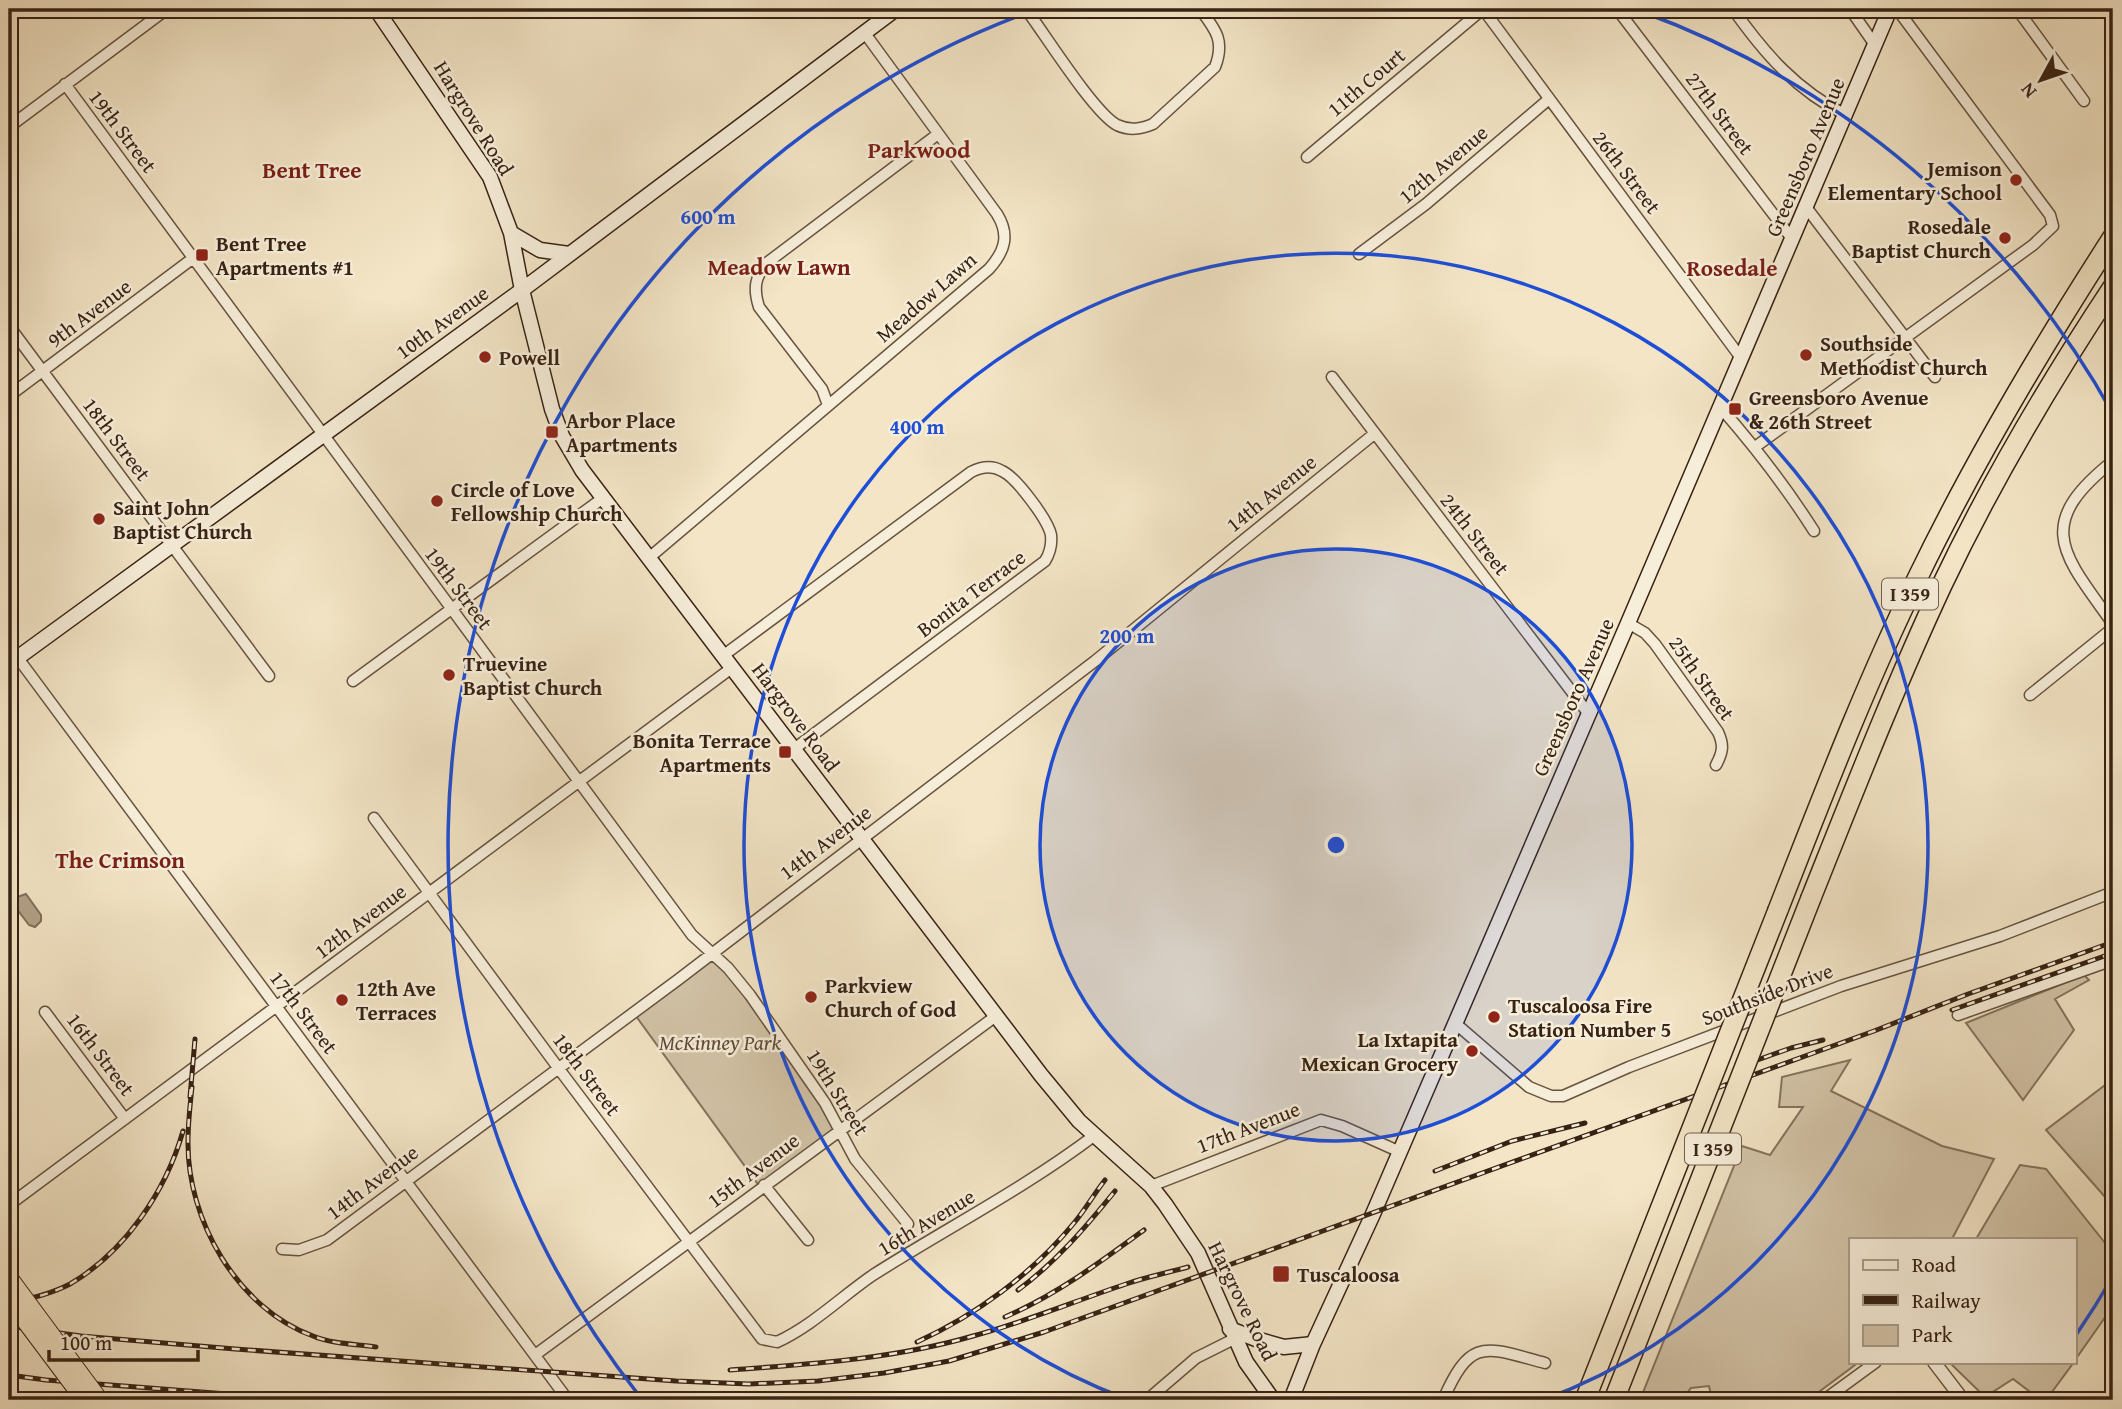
<svg xmlns="http://www.w3.org/2000/svg" width="2122" height="1409" font-family="'Gentium Book Plus',serif">
	<style>
		.green { fill: #d3c4a8; stroke: #85735e; stroke-width: 2 }
		.water { fill: #b3a389; stroke: #816f5a; stroke-width: 2 }
		.lines { fill: none; stroke-linecap: round; stroke-linejoin: round }
		.minor-casing { stroke: #665340; stroke-width: 13 }
		.tertiary-casing { stroke: #665340; stroke-width: 15 }
		.secondary-casing { stroke: #372214; stroke-width: 17 }
		.motorway-casing { stroke: #372214; stroke-width: 22 }
		.minor { stroke: #f7eeda; stroke-width: 10 }
		.tertiary { stroke: #f7eeda; stroke-width: 12 }
		.secondary { stroke: #f7eeda; stroke-width: 14 }
		.motorway { stroke: #f3e5c6; stroke-width: 19 }
		.rail-casing { stroke: #372214; stroke-width: 5 }
		.rail { stroke: #f7eeda; stroke-width: 2.5; stroke-dasharray: 8; stroke-linecap: butt }
		.primary-bridge-casing { stroke: #372214; stroke-width: 18; stroke-linecap: butt }
		.motorway-bridge-casing { stroke: #372214; stroke-width: 22; stroke-linecap: butt }
		.primary-bridge { stroke: #f3e5c6; stroke-width: 16 }
		.motorway-bridge { stroke: #f3e5c6; stroke-width: 19 }
		.ring { fill: none; stroke: #1d4ed8; stroke-width: 3.5 }
		.poi-dot { fill: #8f2418; stroke: #f7eeda; stroke-width: 2.5 }
		.labels { text-anchor: middle; dominant-baseline: central; stroke-width: 5; stroke-linejoin: round; paint-order: stroke }
		.shield { fill: #f7eeda; stroke: #715f4f; stroke-width: 2 }
		.shield-label { font-size: 19px; font-weight: bold; fill: #372214 }
		.street-label { font-size: 21px; fill: #372214; stroke: #f7eeda }
		.poi-label { font-size: 21px; font-weight: bold; fill: #372214; stroke: #f7eeda; text-anchor: start }
		.park-label { font-size: 21px; font-style: italic; fill: #5e4a39; stroke: #f7eeda }
		.neighbourhood-label { font-size: 23px; font-weight: bold; fill: #7a1f14; stroke: #f7eeda }
		.centre { fill: #1d4ed8; stroke: #f7eeda; stroke-width: 3.5 }
		.ring-label { font-size: 21px; text-anchor: middle; font-weight: bold; fill: #1d4ed8; stroke: #f7eeda; stroke-width: 5; stroke-linejoin: round; paint-order: stroke }
	</style>
	<rect width="100%" height="100%" fill="#f3e5c6"/>
	<filter id="stains"><feTurbulence type="fractalNoise" baseFrequency=".00286" numOctaves="4"/><feColorMatrix values="0 0 0 0 .2 0 0 0 0 .09 0 0 0 0 .02 0 0 0 .5 -.17"/></filter>
	<radialGradient id="worn" r=".72"><stop offset=".6" stop-color="#630" stop-opacity="0"/><stop offset="1" stop-color="#630" stop-opacity=".3"/></radialGradient>
	<!-- green -->
	<path class="green" d="M713,953L728,968L841,1129L760,1187L633,1012Z
		M2084,975L2089,980L2055,999L2074,1030L2023,1100L1966,1023Z
		M1850,1060L1831,1091L1942,1146L1994,1159L1952,1239H1851V1362H1859L1808,1400H1712L1709,1386L1691,1388L1682,1400H1640L1742,1146L1770,1155L1803,1107H1779L1782,1077Z
		M2113,1079V1206L2046,1130Z
		M2020,1165L2046,1169L2113,1253V1306L2075,1360V1239H1976Z
		M1949,1362H2074L2046,1400H2041L2013,1379L1985,1397Z"/>
	<!-- water -->
	<path class="water" d="M26,894L41,915V921L35,927L29,925L13,904L17,897Z"/>
	<g class="lines">
		<defs>
			<path id="minor" d="M1026,9C1044,33 1094,113 1117,125C1130,131 1141,129 1153,124L1215,67C1225,41 1216,30 1200,9
				M1483,9L1741,358
				M1617,9L1793,240
				M1733,9C1764,53 1797,91 1846,115
				M1850,9L1875,45
				M2017,9L2084,101
				M65,84L692,935L728,968L750,995L825,1103L855,1159L908,1224
				M9,127L167,9
				M1307,157L1483,9
				M1806,207L1935,377
				M1359,254L1426,204L1549,99
				M9,326L269,676
				M1332,377L1588,713
				M9,396L192,259
				M828,405L822,389L759,307C753,288 755,276 768,262L938,134
				M1721,408C1755,447 1786,487 1814,531
				M1755,447L2033,245L2053,226L2050,215L1897,9
				M2113,461C2032,525 2063,554 2113,624
				M650,557L989,269C1005,251 1010,235 997,214L864,32
				M1628,623L1645,633L1655,644L1718,732C1724,745 1723,752 1716,765
				M9,646L568,1400
				M724,655L971,472C981,467 992,465 1002,471C1016,477 1048,520 1051,535C1052,545 1050,553 1045,561L794,749
				M353,681L603,498
				M2030,695L2113,628
				M374,818L559,1069L762,1339L777,1342C812,1326 841,1297 873,1275C947,1228 1025,1188 1095,1135
				M45,1012L125,1119
				M1958,1015L2113,960
				M1455,1023L1529,1087L1551,1096H1563L1629,1067L1841,986L2000,936L2113,892
				M764,1185L808,1240
				M1151,1186L1321,1120L1342,1126L1398,1151
				M9,1205L733,667
				M282,1249L299,1250L327,1240L679,979L1095,661L1374,434
				M535,1355L996,1016
				M1147,1400L1196,1358L1234,1339
				M1443,1400C1471,1336 1485,1347 1545,1363
				M1824,1400L1876,1362"/>
			<path id="tertiary" d="M1934,1362L1963,1400"/>
			<path id="secondary" d="M376,9L490,177L511,233L522,290L552,409L562,436L582,470L1041,1075L1079,1121L1151,1186L1165,1204L1198,1253L1246,1362L1273,1400
				M511,233L540,250L569,254
				M9,664L522,290L896,9
				M1230,1329L1256,1339L1284,1347L1313,1344
				M1291,1400L1313,1344L1373,1214L1628,623L1890,9"/>
			<path id="motorway" d="M1811,898C1853,793 1894,688 1942,585C1991,482 2050,382 2113,287
				M1778,910C1822,798 1865,685 1918,577C1975,459 2042,347 2113,237"/>
		</defs>
		<!-- minor casing -->
		<use href="#minor" class="minor-casing"/>
		<!-- tertiary casing -->
		<use href="#tertiary" class="tertiary-casing"/>
		<!-- secondary casing -->
		<use href="#secondary" class="secondary-casing"/>
		<!-- motorway casing -->
		<use href="#motorway" class="motorway-casing"/>
		<!-- minor -->
		<use href="#minor" class="minor"/>
		<!-- tertiary -->
		<use href="#tertiary" class="tertiary"/>
		<!-- secondary -->
		<use href="#secondary" class="secondary"/>
		<!-- motorway -->
		<use href="#motorway" class="motorway"/>
		<defs>
			<path id="rail" d="M1952,1010L2113,953
				M1749,1063L1791,1048L1823,1040
				M192,1087C190,1105 188,1123 188,1141C187,1220 237,1308 313,1336C332,1344 355,1344 376,1347
				M190,1097L195,1039
				M1435,1171L1512,1141L1585,1123
				M1018,1290C1056,1262 1085,1228 1115,1191
				M9,1303C30,1299 51,1294 70,1284C125,1252 166,1191 183,1131
				M1005,1317C1056,1295 1099,1263 1144,1230
				M9,1326L81,1336L235,1349L676,1381L749,1384L818,1381L884,1373L949,1361L1044,1332L1874,1031L1968,994L2113,942
				M917,1342C976,1315 1032,1274 1074,1223C1085,1210 1094,1194 1105,1180
				M730,1370C811,1364 894,1359 973,1336C1025,1322 1075,1301 1126,1284C1146,1277 1167,1273 1188,1267
				M9,1375L46,1380L253,1396L274,1400
				M2111,1400L2113,1397"/>
		</defs>
		<!-- rail casing -->
		<use href="#rail" class="rail-casing"/>
		<!-- rail -->
		<use href="#rail" class="rail"/>
		<defs>
			<path id="primary-bridge" d="M9,1277L100,1400
				M9,1300L84,1400"/>
			<path id="motorway-bridge" d="M1585,1400L1778,910
				M1614,1400L1811,898"/>
		</defs>
		<!-- primary-bridge casing -->
		<use href="#primary-bridge" class="primary-bridge-casing"/>
		<!-- motorway-bridge casing -->
		<use href="#motorway-bridge" class="motorway-bridge-casing"/>
		<!-- primary-bridge -->
		<use href="#primary-bridge" class="primary-bridge"/>
		<!-- motorway-bridge -->
		<use href="#motorway-bridge" class="motorway-bridge"/>
	</g>
	<!-- distance rings -->
	<circle cx="1336" cy="845" r="296" fill="#1d4ed8" fill-opacity=".12"/>
	<g class="ring">
		<circle cx="1336" cy="845" r="296"/>
		<path d="M1129 1400A592 592 0 1 1 1543 1400"/>
		<path d="M2113 1276A888 888 0 0 1 2076 1335M641 1398A888 888 0 0 1 1032 11M1640 11A888 888 0 0 1 2113 414"/>
	</g>
	<!-- markers -->
	<g class="poi-dot">
		<circle cx="2016" cy="180" r="7"/>
		<circle cx="2005" cy="238" r="7"/>
		<rect x="195" y="248" width="14" height="14" rx="3.5"/>
		<circle cx="1806" cy="355" r="7"/>
		<circle cx="485" cy="357" r="7"/>
		<rect x="1728" y="402" width="14" height="14" rx="3.5"/>
		<rect x="545" y="425" width="14" height="14" rx="3.5"/>
		<circle cx="437" cy="501" r="7"/>
		<circle cx="99" cy="519" r="7"/>
		<circle cx="449" cy="675" r="7"/>
		<rect x="778" y="745" width="14" height="14" rx="3.5"/>
		<circle cx="811" cy="997" r="7"/>
		<circle cx="342" cy="1000" r="7"/>
		<circle cx="1494" cy="1017" r="7"/>
		<circle cx="1472" cy="1051" r="7"/>
		<rect x="1272" y="1265" width="18" height="18" rx="3.5"/>
	</g>
	<g class="labels">
		<!-- shield labels -->
		<g class="shield">
			<rect x="1882" y="578.5" width="56" height="31" rx="5"/>
			<rect x="1685" y="1133.5" width="56" height="31" rx="5"/>
		</g>
		<g class="shield-label">
			<text x="1910" y="594">I 359</text>
			<text x="1713" y="1149">I 359</text>
		</g>
		<!-- street labels -->
		<g class="street-label">
			<text transform="translate(1366 82) rotate(-40)">11th Court</text>
			<text transform="translate(1720 113) rotate(53)">27th Street</text>
			<text transform="translate(474 118) rotate(58)">Hargrove Road</text>
			<text transform="translate(123 131) rotate(53)">19th Street</text>
			<text transform="translate(1805 157) rotate(-67)">Greensboro Avenue</text>
			<text transform="translate(1443 164) rotate(-40)">12th Avenue</text>
			<text transform="translate(1627 172) rotate(53)">26th Street</text>
			<text transform="translate(926 297) rotate(-41)">Meadow Lawn</text>
			<text transform="translate(89 313) rotate(-37)">9th Avenue</text>
			<text transform="translate(442 322) rotate(-36)">10th Avenue</text>
			<text transform="translate(117 439) rotate(53)">18th Street</text>
			<text transform="translate(1271 493) rotate(-39)">14th Avenue</text>
			<text transform="translate(1475 534) rotate(52)">24th Street</text>
			<text transform="translate(459 588) rotate(53)">19th Street</text>
			<text transform="translate(971 593) rotate(-37)">Bonita Terrace</text>
			<text transform="translate(1702 678) rotate(55)">25th Street</text>
			<text transform="translate(1573 697) rotate(-66)">Greensboro Avenue</text>
			<text transform="translate(796 717) rotate(53)">Hargrove Road</text>
			<text transform="translate(825 842) rotate(-37)">14th Avenue</text>
			<text transform="translate(360 921) rotate(-37)">12th Avenue</text>
			<text transform="translate(1767 994) rotate(-21)">Southside Drive</text>
			<text transform="translate(304 1012) rotate(53)">17th Street</text>
			<text transform="translate(101 1054) rotate(53)">16th Street</text>
			<text transform="translate(587 1074) rotate(53)">18th Street</text>
			<text transform="translate(838 1092) rotate(58)">19th Street</text>
			<text transform="translate(1248 1127) rotate(-21)">17th Avenue</text>
			<text transform="translate(753 1170) rotate(-37)">15th Avenue</text>
			<text transform="translate(372 1182) rotate(-37)">14th Avenue</text>
			<text transform="translate(926 1222) rotate(-31)">16th Avenue</text>
			<text transform="translate(1243 1301) rotate(64)">Hargrove Road</text>
		</g>
		<!-- poi labels -->
		<g class="poi-label">
			<text x="2002" y="168" text-anchor="end">Jemison<tspan x="2002" dy="24">Elementary School</tspan></text>
			<text x="1991" y="226" text-anchor="end">Rosedale<tspan x="1991" dy="24">Baptist Church</tspan></text>
			<text x="216" y="243">Bent Tree<tspan x="216" dy="24">Apartments #1</tspan></text>
			<text x="1820" y="343">Southside<tspan x="1820" dy="24">Methodist Church</tspan></text>
			<text x="499" y="357">Powell</text>
			<text x="1749" y="397">Greensboro Avenue<tspan x="1749" dy="24">&amp; 26th Street</tspan></text>
			<text x="566" y="420">Arbor Place<tspan x="566" dy="24">Apartments</tspan></text>
			<text x="451" y="489">Circle of Love<tspan x="451" dy="24">Fellowship Church</tspan></text>
			<text x="113" y="507">Saint John<tspan x="113" dy="24">Baptist Church</tspan></text>
			<text x="463" y="663">Truevine<tspan x="463" dy="24">Baptist Church</tspan></text>
			<text x="771" y="740" text-anchor="end">Bonita Terrace<tspan x="771" dy="24">Apartments</tspan></text>
			<text x="825" y="985">Parkview<tspan x="825" dy="24">Church of God</tspan></text>
			<text x="356" y="988">12th Ave<tspan x="356" dy="24">Terraces</tspan></text>
			<text x="1508" y="1005">Tuscaloosa Fire<tspan x="1508" dy="24">Station Number 5</tspan></text>
			<text x="1458" y="1039" text-anchor="end">La Ixtapita<tspan x="1458" dy="24">Mexican Grocery</tspan></text>
			<text x="1297" y="1274">Tuscaloosa</text>
		</g>
		<!-- park labels -->
		<g class="park-label">
			<text x="720" y="1042">McKinney Park</text>
		</g>
		<!-- neighbourhood labels -->
		<g class="neighbourhood-label">
			<text x="919" y="149">Parkwood</text>
			<text x="312" y="169">Bent Tree</text>
			<text x="779" y="266">Meadow Lawn</text>
			<text x="1732" y="267">Rosedale</text>
			<text x="120" y="859">The Crimson</text>
		</g>
	</g>
	<circle cx="1336" cy="845" r="10" class="centre"/>
	<g class="ring-label">
		<text x="708" y="224">600 m</text>
		<text x="917" y="434">400 m</text>
		<text x="1127" y="643">200 m</text>
	</g>
	<!-- margin -->
	<rect width="2122" height="1409" fill="none" stroke="#f3e5c6" stroke-width="35"/>
	<rect x="10" y="10" width="2101" height="1388" fill="none" stroke="#372214" stroke-width="3.5"/>
	<rect x="18" y="18" width="2087" height="1374" fill="none" stroke="#372214" stroke-width="2"/>
	<!-- legend -->
	<rect x="1849" y="1238" width="228" height="126" fill="#f7eeda" stroke="#aa9c8b" stroke-width="2"/>
	<rect x="1863" y="1260" width="35" height="10" fill="#f7eeda" stroke="#aa9c8b" stroke-width="2"/>
	<text x="1912" y="1272" font-size="21" fill="#372214">Road</text>
	<rect x="1863" y="1295" width="35" height="10" fill="#372214" stroke="#aa9c8b" stroke-width="2"/>
	<text x="1912" y="1308" font-size="21" fill="#372214">Railway</text>
	<rect x="1863" y="1325" width="35" height="21" fill="#d3c4a8" stroke="#aa9c8b" stroke-width="2"/>
	<text x="1912" y="1342" font-size="21" fill="#372214">Park</text>
	<!-- north arrow -->
	<g transform="translate(2041 80) rotate(230)" stroke="#f7eeda" stroke-width="5" paint-order="stroke">
	<path d="M0-5L12 26L0 18L-12 26Z" fill="#372214"/>
	<text y="-10" font-size="19" font-weight="bold" text-anchor="middle" fill="#372214">N</text>
	</g>
	<!-- scale -->
	<path d="M49 1350v10h149v-10" fill="none" stroke="#372214" stroke-width="3.5"/>
	<text x="60" y="1350" font-size="21" fill="#372214" stroke="#f7eeda" stroke-width="5" paint-order="stroke">100 m</text>
	<rect width="100%" height="100%" filter="url(#stains)"/>
	<rect width="100%" height="100%" fill="url(#worn)"/>
</svg>
